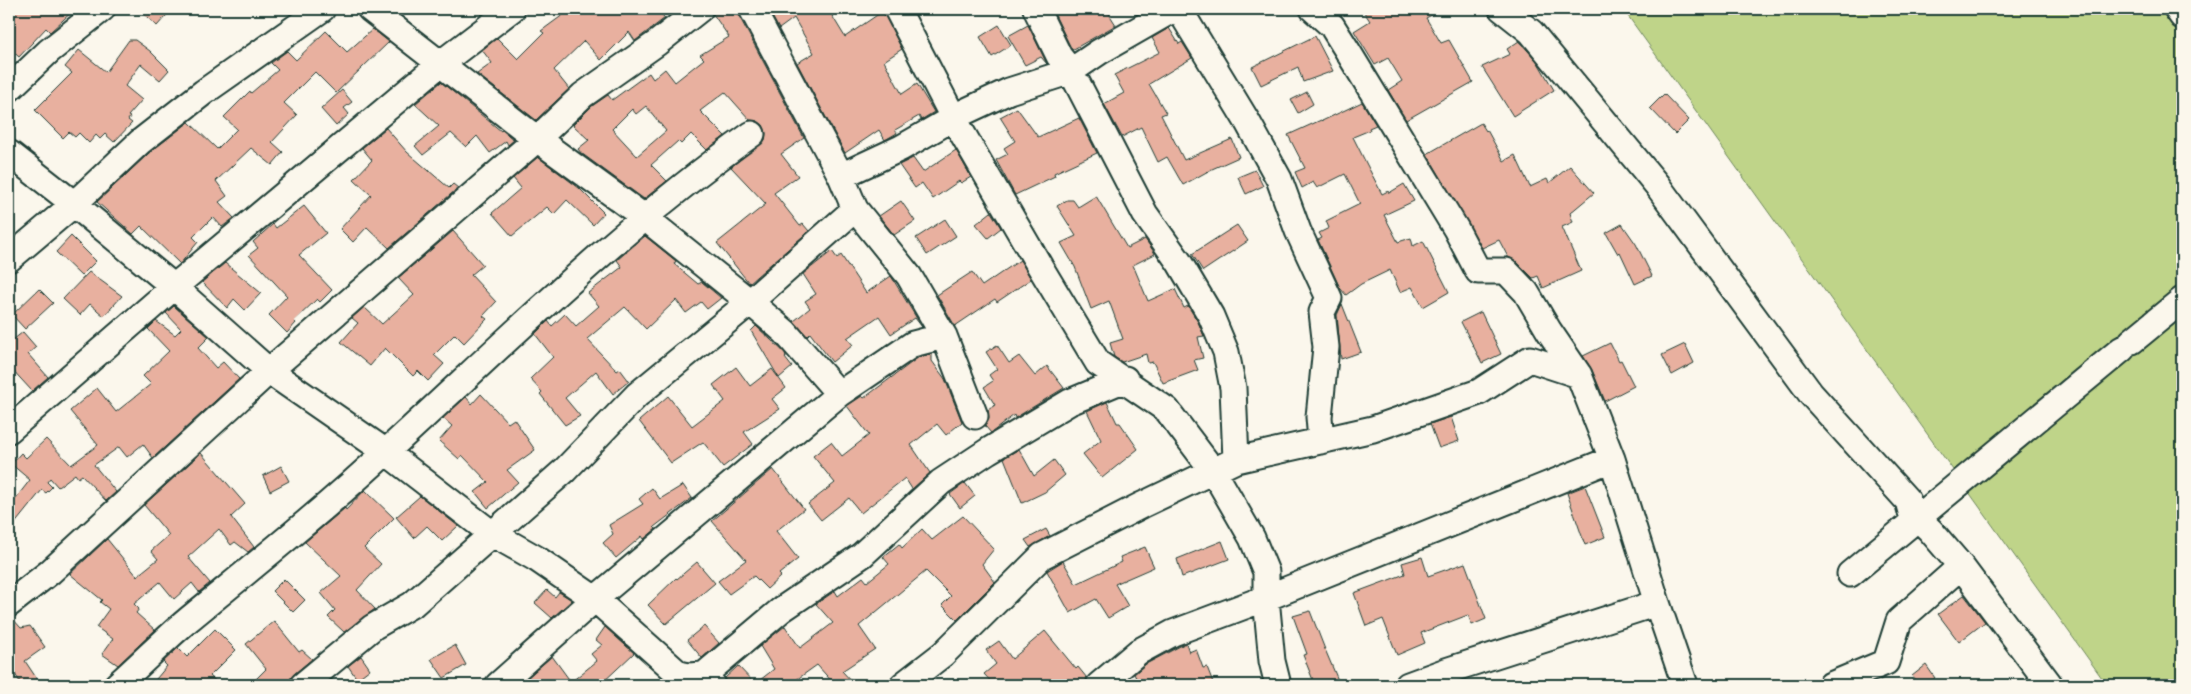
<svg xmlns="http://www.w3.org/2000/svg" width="2191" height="694" font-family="Mali,sans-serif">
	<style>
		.green { fill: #bfd489; stroke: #6f885e }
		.building { fill: #e8b09f; stroke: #1f3d34; fill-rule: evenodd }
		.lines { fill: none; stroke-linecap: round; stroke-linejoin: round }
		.minor-casing { stroke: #1f3d34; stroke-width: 29 }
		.minor { stroke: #fbf7ec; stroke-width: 25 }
	</style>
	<rect width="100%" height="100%" fill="#fbf7ec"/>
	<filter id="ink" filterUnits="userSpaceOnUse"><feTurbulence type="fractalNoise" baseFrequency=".02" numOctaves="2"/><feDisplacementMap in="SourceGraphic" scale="10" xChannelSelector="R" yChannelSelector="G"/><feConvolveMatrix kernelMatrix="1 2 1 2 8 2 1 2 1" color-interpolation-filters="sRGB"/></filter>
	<g filter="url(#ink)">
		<!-- green -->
		<path class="green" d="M1623,9H2182V685H2107Z"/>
		<!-- building -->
		<path class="building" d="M9,9H75L50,32L46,28L19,57L9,48Z
			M138,9H172L157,26Z
			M571,9H656L665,18L635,41L629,32L601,60L584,41L554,70L569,89L536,120L477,74L492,63L482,50L497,38L518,59L544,33L541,31Z
			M714,9H738L739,16L804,138L781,154L798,176L774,193L800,226L803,224L809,231L749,283L717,243L766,204L731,167L765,140L766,133L763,125L757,121L750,120L725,92L700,111L725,136L707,150L691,134L681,144L678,141L651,165L667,181L644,199L581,153L578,149L589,140L573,125L592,106L608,95L612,100L649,73L653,79L665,69L675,82L704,59L700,55L729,37L713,14ZM646,106L666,131L637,156L612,129L632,109L636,114Z
			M768,9H828L845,37L883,11L902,49L884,61L902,94L917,84L934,112L921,120L919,116L895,130L897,133L885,140L879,130L845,153L797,63L814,53L794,18L779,29Z
			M1052,9H1106L1116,25L1072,50Z
			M1362,9H1443L1426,18L1441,43L1449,40L1473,82L1406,120L1388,90L1402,81L1388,58L1375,65L1354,31L1370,21Z
			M999,25L1011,45L992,57L980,37Z
			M1028,25L1046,62L1047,64L1041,57L1025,65L1008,36Z
			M1169,28L1179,44L1182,42L1192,58L1149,84L1166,113L1161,115L1184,160L1232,139L1239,157L1212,169L1183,185L1167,157L1158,162L1141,127L1122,137L1104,104L1124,93L1114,75L1160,52L1152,38Z
			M373,29L389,42L336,93L315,72L284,103L297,115L272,142L283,152L272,165L251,148L216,181L227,196L219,202L234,218L222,227L213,217L193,237L198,242L180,264L141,226L133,234L97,202L149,153L189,122L217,149L237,129L224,117L250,91L251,93L278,70L271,63L287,51L296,60L326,31L347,52Z
			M1315,36L1333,71L1303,82L1298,67L1261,85L1252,67Z
			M129,40H135L150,51L169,70L160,80L141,64L125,86L142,100L128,116L130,117L128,120L132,123L114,142L105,134L100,139L96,135L89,143L79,133L75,137L69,132L63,138L35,110L72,73L65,67L79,50L106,72Z
			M1519,41L1537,61L1554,90L1513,116L1482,67L1510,54L1507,49Z
			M441,82L501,131L502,130L514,140L508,145L506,141L490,153L477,136L466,147L451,133L423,155L415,146L439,126L415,104Z
			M342,90L352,102L344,108L349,114L336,126L321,109Z
			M1307,92L1313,104L1298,113L1291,100Z
			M1664,94L1689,120L1675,134L1650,108Z
			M1362,102L1376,125L1369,128L1370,130L1353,137L1367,165L1382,194L1388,191L1389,193L1404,184L1414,201L1384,215L1398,242L1411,238L1413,246L1423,241L1449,292L1423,307L1412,287L1400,292L1390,270L1361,284L1346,295L1340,288L1318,240L1322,238L1319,233L1329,228L1326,221L1360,204L1345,174L1317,188L1313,182L1302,188L1295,172L1305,168L1288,135L1321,120L1322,121Z
			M1017,108L1038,137L1079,118L1097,153L1054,173L1055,176L1015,195L996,160L1008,154L1004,148L1015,141L1000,117Z
			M1481,123L1486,131L1487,130L1504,161L1515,155L1530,187L1547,179L1549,183L1570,166L1594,193L1570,213L1573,222L1562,227L1581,271L1543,288L1538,276L1533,278L1516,261L1508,257L1499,240L1482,248L1427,154Z
			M386,128L407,152L449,188L453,184L458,188L389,248L367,227L353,242L340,229L371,195L354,179L372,160L362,148Z
			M956,150L971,177L961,183L959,181L933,199L922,183L915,188L899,165L913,158L923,172Z
			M538,157L579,188L604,213L593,225L567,200L554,214L547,207L512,236L492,213L521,188L513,178Z
			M1255,170L1263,186L1246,194L1238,177Z
			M1096,196L1127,248L1145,239L1154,252L1155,254L1133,265L1148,301L1175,289L1184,308L1188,306L1198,322L1204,336L1198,337L1203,358L1194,360L1198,370L1163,383L1153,362L1148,363L1146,354L1122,362L1114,357L1110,343L1123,339L1109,301L1091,309L1075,267L1061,243L1076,236L1057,206L1067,200H1073L1078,207Z
			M901,201L915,221L894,235L879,216Z
			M304,206L326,233L299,255L332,290L320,302L317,299L294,321L296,323L287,333L269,315L287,296L249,255L258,248L253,242L273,224L276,228Z
			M991,212L1001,228L988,238L976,224Z
			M945,219L956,236L927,255L916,238Z
			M1622,224L1636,244L1652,276L1635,284L1620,252L1618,254L1606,233Z
			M1237,225L1248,241L1203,271L1192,254Z
			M453,231L483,265L471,275L496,302L483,316L487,319L464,343L455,334L434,355L444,364L428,381L418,371L413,376L385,348L370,366L341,342L358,323L352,318L364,307L382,324L414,295L398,278Z
			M71,236L96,261L81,276L56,252Z
			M645,236L676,261L674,264L698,284L702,282L721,298L707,309L701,302L686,313L676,300L646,329L625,307L587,339L617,371L620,369L629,381L613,394L596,371L565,398L580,416L565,425L540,394L542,392L530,379L553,357L535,334L548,321L552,326L565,314L576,326L599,306L588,293L622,267L617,260Z
			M832,251L837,258L841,255L866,293L891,276L922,327L915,318L891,334L879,316L847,338L853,345L832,362L810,333L807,336L794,321L810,308L805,301L816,294L803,274Z
			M1020,260L1031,279L997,302L995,299L955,326L937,295L972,272L982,286Z
			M225,263L261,293L245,310L234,299L227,308L202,282Z
			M89,272L122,296L104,316L90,304L80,315L63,299Z
			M39,289L53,303L25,329L12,315Z
			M1342,304L1361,352L1341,359L1337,315Z
			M174,306L209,337L198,348L216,368L223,362L239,379L153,458L143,444L127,457L119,447L94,465L116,492L106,501L82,475L78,478L75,474L58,487L50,478L47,482L52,487L46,493L42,490L9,531V507L30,480L11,464L21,453L26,458L46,439L71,465L98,445L70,411L97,388L116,412L151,384L143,376L169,351L148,329L156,321L175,335L181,329L166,313Z
			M1481,312L1501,354L1482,363L1461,322Z
			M756,326L785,353L786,357L785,358L792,367L779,378L751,331Z
			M23,332L36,347L28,354L48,377L32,391L9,366V343Z
			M1610,343L1619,361L1621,360L1634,386L1605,401L1592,370L1583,356Z
			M1685,344L1694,363L1672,375L1662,355Z
			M997,345L1009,363L1019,356L1035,376L1047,366L1064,388L1015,418L1014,415L991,433L985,426L989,419L988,410L995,405L984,387L993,381L989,375L997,369L986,352Z
			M932,354V361L945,379L962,422L946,435L937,424L911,445L930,473L912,489L905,478L861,513L849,498L821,520L808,504L835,483L813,456L831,442L842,456L869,435L847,406L862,396L864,398L919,357Z
			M736,367L750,386L772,369L786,388L772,399L780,409L744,432L753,444L723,467L703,442L671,463L639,421L668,396L692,426L725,401L713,385Z
			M481,394L508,423L514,419L535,450L507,470L518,482L488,508L475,492L488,482L462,455L459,459L439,441L452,426L443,418L466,397L472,404Z
			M1107,402L1117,423H1120L1138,449L1102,478L1083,454L1101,440L1087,411Z
			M1451,417L1459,441L1439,448L1430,424Z
			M1019,449L1034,476L1054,460L1065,475L1045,492L1022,503L1004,458Z
			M201,453L245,504L231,517L254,547L248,552L235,542L231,545L219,529L188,557L210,583L199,592L192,583L174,599L160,582L134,604L139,609L136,613L155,630L118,665L102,654L113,639L96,627L109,609L100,602L102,600L70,574L107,539L137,576L158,559L151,551L169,535L144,505Z
			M281,466L289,481L270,491L263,476Z
			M773,469L804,509L776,531L798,559L779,574L781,576L767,589L754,576L729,594L718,581L746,560L712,521Z
			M965,483L975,496L960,508L950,494Z
			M683,485L692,498L654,527L656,529L644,539L642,536L616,558L603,543L613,534L609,525L643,504L639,499L652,488L660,499Z
			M1585,486L1605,537L1585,545L1567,493Z
			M365,490L394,518L364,548L381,564L357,590L375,609L344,632L328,617L335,610L321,593L341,576L305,542L345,508L346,510Z
			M420,496L458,526L442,541L427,526L414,538L396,517Z
			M963,516L994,549L982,564L995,582L957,620L942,605L951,596L926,571L859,626L875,649L842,671L855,685H835L817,665L789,685H727L725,678L738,666L755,684L774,669L760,646L785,626L800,648L833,623L816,604L835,591L838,596L863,577L867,582L889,564L883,557L899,544L902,548L922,529L932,540Z
			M1046,529L1050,536L1030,547L1025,540Z
			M1222,541L1229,559L1182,577L1177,559Z
			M1145,547L1154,567L1115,584L1128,606L1108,618L1096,599L1070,613L1047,571L1063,561L1076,584L1122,562L1120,557Z
			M1422,557L1428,576L1465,563L1486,619L1472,625L1468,615L1421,633L1425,643L1397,655L1383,619L1366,626L1354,593L1405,574L1402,563Z
			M697,562L715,583L666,624L648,605L676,578L677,579Z
			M284,579L305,600L293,612L272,591Z
			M547,590L555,597L559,592L572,600L552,618L535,603Z
			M1964,595L1985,622L1959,642L1938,614Z
			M1310,611L1324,647L1340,685H1315L1303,655L1307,654L1293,616Z
			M9,618H12L21,628L30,626L45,647L25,661L41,685H22L9,665Z
			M274,621L299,652L302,650L312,659L294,674L289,685H250L266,669L246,644Z
			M704,626L719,643L702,658L687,640Z
			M605,627L634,653L600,685H519L552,656L571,682L597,661L591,654L602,645L596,640Z
			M215,629L236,650L210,676L220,685H151L167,666L163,662L178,648L187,657Z
			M1045,631L1076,669L1078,667L1087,678L1085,685H994L984,674L996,664L986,650L999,641L1012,659Z
			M1186,643L1189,652L1196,649L1203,668L1207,667L1214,685H1140L1134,674L1146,664Z
			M455,645L466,665L444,678L431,659Z
			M361,656L370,669L357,679L348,666Z
			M1926,665L1935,678L1925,685H1919L1912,676Z"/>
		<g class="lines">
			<defs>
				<path id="minor" d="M370,9L537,139L644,217L750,302L785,332L839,394
					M752,9L841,176L855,209L909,276L944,336L975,416
					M897,9L954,119L1042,270L1098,363L1167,410L1214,472L1252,538L1266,572V598L1272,661L1278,685
					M1036,9L1059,56L1071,71L1145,214L1179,262L1211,316L1226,352L1233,388L1236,460
					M1179,9L1247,121L1279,179L1298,231L1329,298L1322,312L1326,347L1319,417L1321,441
					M1313,9L1332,26L1347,50L1456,229L1478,271H1506L1526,292L1549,331L1579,375L1612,459L1657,603L1685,685
					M1502,9L1531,32L1657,185L1811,394L1908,501L1911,512L1930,530L1961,566L2050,685
					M2177,9L2182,16
					M9,89L49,51L102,9
					M9,153L74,204L174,287L269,371L386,452L491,533L537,559L595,599L679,674L689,676L703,675L713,685
					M841,176L901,148L962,113L1009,91L1071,71L1099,52L1174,9
					M9,259L74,204L140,142L204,92L322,9
					M2132,341L2182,300
					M9,430L174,287L440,64L512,9
					M1850,574L2122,349
					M9,604L50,572L269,371L537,139L583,95L657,43L700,9
					M117,685C141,664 164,640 188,620C256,564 324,510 388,450C506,342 621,227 752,134
					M303,685L373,627L413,604L565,470L637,395L750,302L855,209
					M498,685L595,599L839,394L913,344L944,336
					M692,685L781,610L862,555L941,482L988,451L1070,402L1125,379
					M903,685L943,654L1042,556L1142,505L1236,460L1373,429L1479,392L1530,359L1579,375
					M1099,685L1138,652L1173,633L1266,598L1612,459
					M1408,685L1446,671L1657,603
					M1831,685L1886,662L1899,621L1961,566"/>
			</defs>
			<!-- minor casing -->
			<use href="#minor" class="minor-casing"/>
			<!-- minor -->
			<use href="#minor" class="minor"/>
		</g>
	</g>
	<!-- margin -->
	<rect width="2191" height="694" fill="none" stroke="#fbf7ec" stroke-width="30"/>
	<rect x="15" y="15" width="2161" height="664" fill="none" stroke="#1f3d34" stroke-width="2" filter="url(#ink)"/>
</svg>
